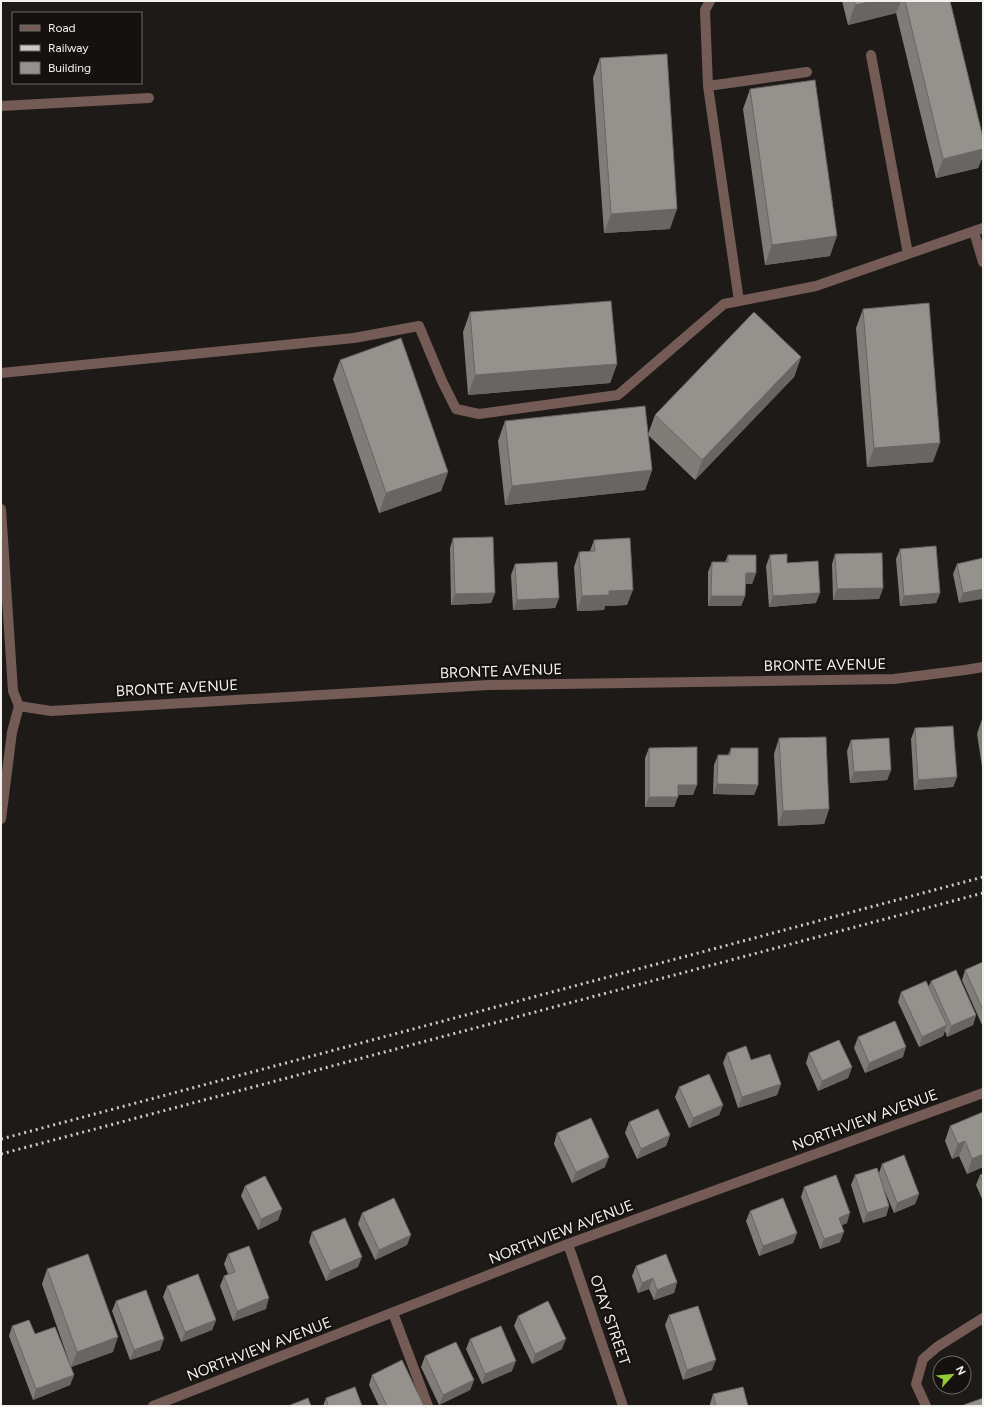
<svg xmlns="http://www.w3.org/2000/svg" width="984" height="1407" font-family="Figtree,sans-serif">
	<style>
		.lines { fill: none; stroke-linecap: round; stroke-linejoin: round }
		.minor { stroke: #745b55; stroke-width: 10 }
		.rail { stroke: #cccac7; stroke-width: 3; stroke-dasharray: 2 4; stroke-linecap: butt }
		.wall { fill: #807d78 }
		.shaded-wall { fill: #686662 }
		.building { fill: #95918c; stroke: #686662 }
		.labels { text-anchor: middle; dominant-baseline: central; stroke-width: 4; stroke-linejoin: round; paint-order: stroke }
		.street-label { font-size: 15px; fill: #f3f1ee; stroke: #14110e }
	</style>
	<rect width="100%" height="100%" fill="#1d1a17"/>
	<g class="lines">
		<!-- minor -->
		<path class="minor" d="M871,55L908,254
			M708,86L705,10L710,1
			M1,106L149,98
			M974,232L983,262
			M739,301L708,86L807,72
			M1,373L354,338L419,326L442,381L456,409L479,414L618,395L724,304L816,286L983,228
			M1,509L13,691L19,706
			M19,706L51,711L488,685L894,679L965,670L983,667
			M1,819L12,732L19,706
			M568,1244L623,1406
			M393,1313L428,1406
			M153,1406L568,1244L983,1093
			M926,1406L916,1384L923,1359L937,1347L983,1318"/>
		<!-- rail -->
		<path class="rail" d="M1,1139L983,877
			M1,1154L983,893"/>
	</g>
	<!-- wall -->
	<path class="wall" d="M842,1H950L983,138V156L978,168L936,178L896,13L848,25Z
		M600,58L670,229L604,233L593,78Z
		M750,89L830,256L765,265L743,109Z
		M863,309L933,462L867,467L856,328Z
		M470,312L617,364L610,383L468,395L463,332Z
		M801,357L794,377L695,480L648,435L652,470L645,490L505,505L498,441L505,421L648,434L655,415Z
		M340,360L448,472L441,491L379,513L333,379Z
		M453,538L495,593L491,603L451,605L450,548Z
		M594,540L627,605L605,606L604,610L577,611L574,567L579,552L590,551Z
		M900,549L940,593L936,603L900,606L896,559Z
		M835,554L883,588L879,599L833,600L832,564Z
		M728,555L756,573L752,584H745V596L741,606H708V572L712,562H725Z
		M770,555L787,563L816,603L769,607L766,566Z
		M983,558L959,603L953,574L957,564Z
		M515,564L559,598L555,608L513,610L511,575Z
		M982,719H983V773L977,734Z
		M915,728L957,777L953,787L914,790L911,739Z
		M779,738L829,809L824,824L778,826L774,754Z
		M851,740L891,770L887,780L850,783L847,751Z
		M649,748L693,795H678L674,807H645V758Z
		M731,748L758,785L754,795L713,794L714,765L718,755H728Z
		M983,962V1025H982L962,980L965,970Z
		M931,981L976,1015L973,1025L947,1037L945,1031L943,1036L919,1047L898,1002L901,992L929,986Z
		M858,1037L903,1057L865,1073L854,1048Z
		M727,1053L751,1060L781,1084L777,1095L738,1108L723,1063Z
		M809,1053L852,1067L848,1078L818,1091L806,1063Z
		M679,1087L723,1105L719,1115L689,1128L675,1097Z
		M983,1112V1167L967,1174L959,1156L952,1159L945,1141L950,1126Z
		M629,1122L670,1135L666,1146L637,1159L625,1133Z
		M557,1133L605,1167L572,1183L554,1144Z
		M882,1164L919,1194L915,1204L894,1213L883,1187L889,1206L886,1216L863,1223L851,1185L855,1175L879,1173Z
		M983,1174V1201L976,1185L980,1175Z
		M245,1186L282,1209L278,1220L258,1230L241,1196Z
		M804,1187L847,1223L842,1225L840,1242L820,1249L801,1197Z
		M750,1211L797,1233L793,1243L759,1256L746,1221Z
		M362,1213L407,1245L375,1260L358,1224Z
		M312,1232L358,1267L326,1281L309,1242Z
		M228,1254L266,1309L233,1321L220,1286L224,1276L228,1274L224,1264Z
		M636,1266L677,1282L674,1293L654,1300L649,1289L638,1293L632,1276Z
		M47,1269L113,1352L71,1367L42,1284Z
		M167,1286L216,1320L212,1330L181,1342L163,1297Z
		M116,1301L160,1350L130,1360L112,1311Z
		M669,1315L712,1370L683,1380L665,1325Z
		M518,1316L562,1349L532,1364L514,1326Z
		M12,1326L35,1334L74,1375L70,1385L33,1400L9,1336Z
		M470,1339L512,1371L482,1384L466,1349Z
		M425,1356L474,1380L470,1390L439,1405L421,1367Z
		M372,1375L424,1406H379L369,1385Z
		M713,1394L748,1406H710V1404Z
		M326,1398L362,1406H323Z"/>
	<!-- shaded-wall -->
	<path class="shaded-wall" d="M873,1H901L896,13L848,25L855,5Z
		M983,149V156L978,168L936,178L943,159Z
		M677,209L670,229L604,233L611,214Z
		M837,236L830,256L765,265L772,245Z
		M801,357L794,377L695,480L702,460Z
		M617,364L610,383L468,395L475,375Z
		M940,443L933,462L867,467L874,448Z
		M652,470L645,490L505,505L512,486Z
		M448,472L441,491L379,513L386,493Z
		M746,573H756L752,584H742Z
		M883,588L879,599L833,600L837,589Z
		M983,589V599L959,603L963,593Z
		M633,590L627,605L605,606L604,610L577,611L582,596L609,591Z
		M495,593L491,603L451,605L455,594Z
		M820,593L816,603L769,607L773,596Z
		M940,593L936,603L900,606L904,596Z
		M711,596H745L741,606H708Z
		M559,598L555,608L513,610L517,600Z
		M891,770L887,780L850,783L854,772Z
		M957,777L953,787L914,790L918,780Z
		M717,784L758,785L754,795L713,794Z
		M678,785H697L693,795H674Z
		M649,797H678L674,807H645Z
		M829,809L824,824L778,826L783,811Z
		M976,1015L973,1025L947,1037L951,1026Z
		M947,1025L943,1036L919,1047L922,1037Z
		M906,1047L903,1057L865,1073L869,1063Z
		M852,1067L848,1078L818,1091L822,1081Z
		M781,1084L777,1095L738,1108L742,1097Z
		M723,1105L719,1115L689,1128L693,1118Z
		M670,1135L666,1146L637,1159L641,1149Z
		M965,1141L959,1156L952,1159L958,1144Z
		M983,1154V1167L967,1174L972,1159Z
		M609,1157L605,1167L572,1183L576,1172Z
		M919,1194L915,1204L894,1213L897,1203Z
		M889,1206L886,1216L863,1223L867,1213Z
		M282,1209L278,1220L258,1230L261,1219Z
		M850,1213L847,1223L835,1228L839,1218Z
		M844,1232L840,1242L820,1249L824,1239Z
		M797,1233L793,1243L759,1256L763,1246Z
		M411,1235L407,1245L375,1260L379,1250Z
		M362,1257L358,1267L326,1281L330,1271Z
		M653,1278L649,1289L638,1293L642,1283Z
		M677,1282L674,1293L654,1300L657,1290Z
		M269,1298L266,1309L233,1321L237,1311Z
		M216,1320L212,1330L181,1342L185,1332Z
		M118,1337L113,1352L71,1367L77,1352Z
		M164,1339L160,1350L130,1360L134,1350Z
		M566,1339L562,1349L532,1364L535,1354Z
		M716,1360L712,1370L683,1380L687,1370Z
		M516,1361L512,1371L482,1384L485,1374Z
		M74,1375L70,1385L33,1400L36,1389Z
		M474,1380L470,1390L439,1405L443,1395Z"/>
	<!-- building -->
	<path class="building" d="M854,1H873L855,5Z
		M905,1H950L983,138V149L943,159Z
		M667,54L677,209L611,214L600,58Z
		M815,80L837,236L772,245L750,89Z
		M611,301L617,364L475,375L470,312Z
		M929,303L940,443L874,448L863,309Z
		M754,312L801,357L702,460L655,415Z
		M401,338L448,472L386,493L340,360Z
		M645,406L652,470L512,486L505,421Z
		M493,537L495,593L455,594L453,538Z
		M630,538L633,590L609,591V595L582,596L579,552L595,551L594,540Z
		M936,546L940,593L904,596L900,549Z
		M882,553L883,588L837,589L835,554Z
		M787,554V563L818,561L820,593L773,596L770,555Z
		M728,555H756V573H746L745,596H711L712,562H728Z
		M983,558V589L963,593L957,564Z
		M557,562L559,598L517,600L515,564Z
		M953,726L957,777L918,780L915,728Z
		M826,737L829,809L783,811L779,738Z
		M889,738L891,770L854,772L851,740Z
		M697,747V785H678V797H649V748Z
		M731,748H758V785L717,784L718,755H730Z
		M983,962V1010L965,970Z
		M956,970L976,1015L951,1026L931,981Z
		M926,981L947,1025L922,1037L901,992Z
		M895,1021L906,1047L869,1063L858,1037Z
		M839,1040L852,1067L822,1081L809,1053Z
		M746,1046L751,1060L770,1054L781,1084L742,1097L727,1053Z
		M709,1074L723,1105L693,1118L679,1087Z
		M658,1109L670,1135L641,1149L629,1122Z
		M983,1112V1154L972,1159L965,1141L958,1144L950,1126Z
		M591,1118L609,1157L576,1172L557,1133Z
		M904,1155L919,1194L897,1203L882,1164Z
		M877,1168L889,1206L867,1213L855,1175Z
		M983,1174V1182L980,1175Z
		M836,1175L850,1213L839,1218L844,1232L824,1239L804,1187Z
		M265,1176L282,1209L261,1219L245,1186Z
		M394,1198L411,1235L379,1250L362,1213Z
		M783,1198L797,1233L763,1246L750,1211Z
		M345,1218L362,1257L330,1271L312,1232Z
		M249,1246L269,1298L237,1311L224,1276L235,1272L228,1254Z
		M88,1254L118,1337L77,1352L47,1269Z
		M666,1254L677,1282L657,1290L653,1278L642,1283L636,1266Z
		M198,1274L216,1320L185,1332L167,1286Z
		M146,1290L164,1339L134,1350L116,1301Z
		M548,1301L566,1339L535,1354L518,1316Z
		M698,1306L716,1360L687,1370L669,1315Z
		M29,1320L35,1334L55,1327L74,1375L36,1389L12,1326Z
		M501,1326L516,1361L485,1374L470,1339Z
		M456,1342L474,1380L443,1395L425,1356Z
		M402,1360L424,1406H387L372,1375Z
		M355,1387L362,1406H328L326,1398Z
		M743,1387L748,1406H716L713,1394Z
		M308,1398L311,1406H288Z
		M983,1398V1406H961Z"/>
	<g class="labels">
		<!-- street labels -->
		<g class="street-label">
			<text transform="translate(825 665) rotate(-1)">BRONTE AVENUE</text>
			<text transform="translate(501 671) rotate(-2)">BRONTE AVENUE</text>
			<text transform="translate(177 688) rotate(-3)">BRONTE AVENUE</text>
			<text transform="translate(865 1120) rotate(-20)">NORTHVIEW AVENUE</text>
			<text transform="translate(561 1232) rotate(-21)">NORTHVIEW AVENUE</text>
			<text transform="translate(610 1320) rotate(71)">OTAY STREET</text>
			<text transform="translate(259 1349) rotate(-21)">NORTHVIEW AVENUE</text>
		</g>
	</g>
	<!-- border -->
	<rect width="984" height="1407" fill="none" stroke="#f3f1ee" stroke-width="4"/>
	<!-- legend -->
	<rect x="12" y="12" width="130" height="72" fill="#14110e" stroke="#6d6b68"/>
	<rect x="20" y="25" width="20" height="6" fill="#745b55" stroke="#6d6b68"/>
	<text x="48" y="32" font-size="12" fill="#f3f1ee">Road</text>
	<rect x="20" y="45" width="20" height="6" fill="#cccac7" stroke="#6d6b68"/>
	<text x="48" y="52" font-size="12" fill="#f3f1ee">Railway</text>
	<rect x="20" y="62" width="20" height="12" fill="#95918c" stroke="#6d6b68"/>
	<text x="48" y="72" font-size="12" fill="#f3f1ee">Building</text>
	<!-- north arrow -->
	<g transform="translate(952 1375) rotate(63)"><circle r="19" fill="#14110e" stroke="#6d6b68"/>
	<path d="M0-3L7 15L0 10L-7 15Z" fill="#96cc3a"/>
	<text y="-6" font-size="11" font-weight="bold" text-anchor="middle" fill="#f3f1ee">N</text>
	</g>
</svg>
